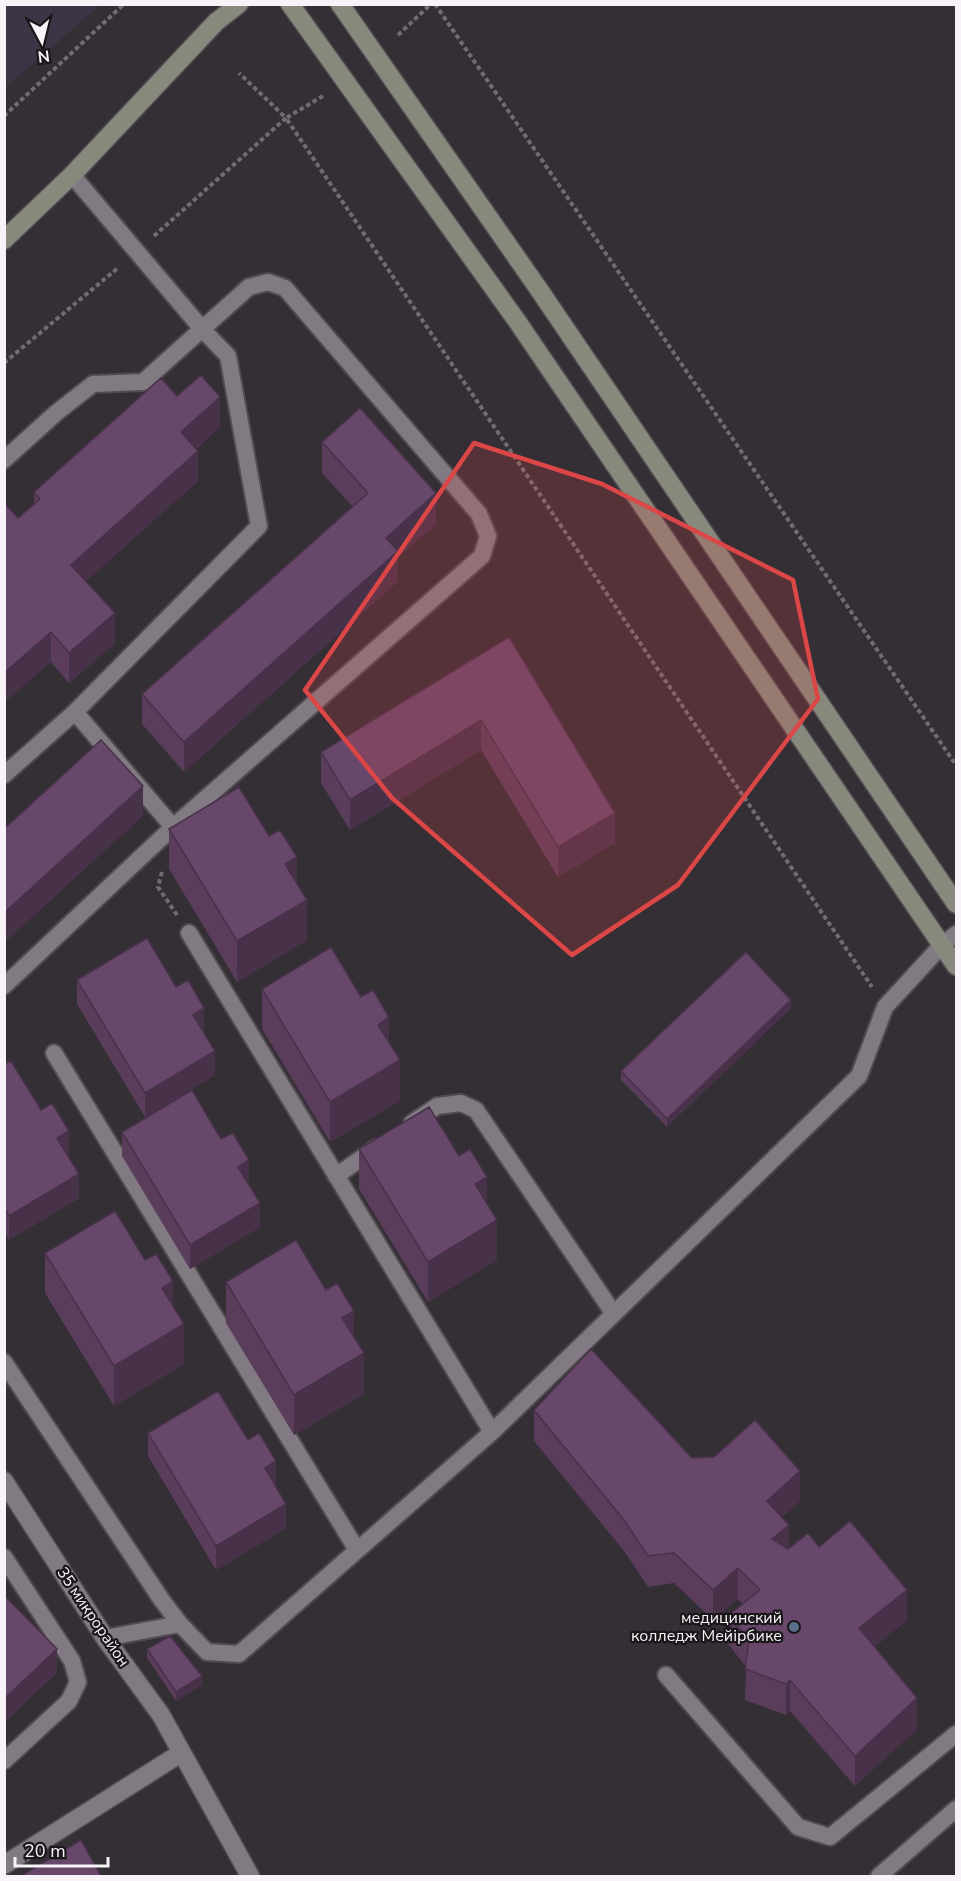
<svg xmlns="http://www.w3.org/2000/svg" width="961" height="1881" font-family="'Nunito Sans',sans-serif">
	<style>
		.education { fill: #3b3545 }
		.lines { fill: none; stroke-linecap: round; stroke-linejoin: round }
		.lane-casing { stroke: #514b51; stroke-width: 20 }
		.street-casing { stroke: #514b51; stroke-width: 21 }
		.secondary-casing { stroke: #514b51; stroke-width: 21 }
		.path { stroke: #716c72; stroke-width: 4; stroke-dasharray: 4.5 3; stroke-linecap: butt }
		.lane { stroke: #817a82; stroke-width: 16 }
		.street { stroke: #817a82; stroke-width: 18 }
		.secondary { stroke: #86897c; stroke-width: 18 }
		.wall { fill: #593d5b }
		.shaded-wall { fill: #48324a }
		.building { fill: #67476a; stroke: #48324a; stroke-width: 1.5 }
		.marked { fill: #db4647; fill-opacity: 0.2; stroke: #db4647; stroke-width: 4.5; stroke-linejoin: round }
		.service-dot { fill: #5c6f8a; stroke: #1a171a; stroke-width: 2 }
		.labels { text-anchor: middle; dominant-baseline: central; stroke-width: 4.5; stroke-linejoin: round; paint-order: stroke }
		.street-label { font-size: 16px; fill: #f7f3f8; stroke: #1a171a }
		.poi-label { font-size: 16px; fill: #f7f3f8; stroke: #1a171a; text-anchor: end }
	</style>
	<rect width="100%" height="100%" fill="#342e35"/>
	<!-- education -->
	<path class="education" d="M5,5H100L5,88Z"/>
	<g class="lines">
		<defs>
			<path id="lane" d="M4,460L56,413L93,384L143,382L249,287L268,282L285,288L479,514L488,536L482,556L173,827L4,986
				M75,712L173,827
				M4,775L75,712L259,526L228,356L203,330L72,175
				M189,933L492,1432
				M54,1053L357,1550
				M412,1123L437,1106L461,1103L476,1110L614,1314
				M336,1176L376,1148
				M4,1362L161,1599L180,1624L207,1652L239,1654L492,1432L859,1076L885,1007L942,945L956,934
				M4,1557L72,1661L78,1682L69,1701L4,1761
				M105,1638L180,1624
				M666,1675L798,1827L830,1837L956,1734
				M879,1876L956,1809"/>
			<path id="street" d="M4,1481L105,1638L161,1715L250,1876
				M4,1865L181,1753"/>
			<path id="secondary" d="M290,4L517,321L956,966
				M340,4L540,291L956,904
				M4,240L72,175L216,22L239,4"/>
		</defs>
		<!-- lane casing -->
		<use href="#lane" class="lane-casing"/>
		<!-- street casing -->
		<use href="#street" class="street-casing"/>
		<!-- secondary casing -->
		<use href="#secondary" class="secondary-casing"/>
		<!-- path -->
		<path class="path" d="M435,4L956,765
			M398,35L431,4
			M323,96L286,118L872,987
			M4,116L124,4
			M154,236L286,118L239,73
			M4,363L119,267
			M162,872L158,887L177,915"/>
		<!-- lane -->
		<use href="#lane" class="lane"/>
		<!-- street -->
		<use href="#street" class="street"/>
		<!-- secondary -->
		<use href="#secondary" class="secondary"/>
	</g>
	<!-- wall -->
	<path class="wall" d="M177,396L220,427L196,449L198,481L86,581L115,643L69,683L51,662L18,518L34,504V492Z
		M322,442L436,524L398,557V581L184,772L142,724V694L353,507L322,473Z
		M509,637L615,843L558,877L481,750L350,830L321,783V752Z
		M169,829L297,883L307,940L237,982L169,869Z
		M77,980L204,1032L215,1075L145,1117L77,1004Z
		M262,989L361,997L389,1043L400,1101L330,1142L262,1029Z
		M791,1008L667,1127L621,1080V1071Z
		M4,1064L69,1155L68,1156L79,1198L9,1240L4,1231Z
		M122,1132L221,1139L249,1184V1185L260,1227L190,1269L122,1156Z
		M359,1149L487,1203L497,1260L428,1302L359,1189Z
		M45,1253L173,1306L184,1364L114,1406L45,1293Z
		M226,1282L354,1337L364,1394L294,1435L226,1323Z
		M534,1410L692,1458L800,1501L782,1517L789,1548L819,1547L907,1620L874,1647L917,1729L855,1786L790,1711L786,1715L745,1700L746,1667L729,1645V1615L743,1604L738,1599L713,1620L674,1583L648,1587L624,1551L534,1441Z
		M148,1433L276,1485L286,1528L216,1570L148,1456Z
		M147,1649L202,1685L176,1701L147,1658Z"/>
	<!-- shaded-wall -->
	<path class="shaded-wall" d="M220,397V427L181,462V432Z
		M198,451V481L71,595V565Z
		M436,493V524L398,557V581L184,772V742L386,538Z
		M115,613V643L69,683V653Z
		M51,632V662L4,703V673Z
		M481,720V750L350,830V800Z
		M143,786V816L4,943V913Z
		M615,813V843L558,877V847Z
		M297,857V897L285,864Z
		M307,900V940L237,982V941Z
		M791,1000V1008L667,1127V1119Z
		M204,1008V1032L193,1039V1015Z
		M389,1017V1058L378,1025Z
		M215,1051V1075L145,1117V1093Z
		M400,1060V1101L330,1142V1102Z
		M69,1131V1155L57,1162V1138Z
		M249,1160V1184L238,1191V1167Z
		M79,1174V1198L9,1240V1216Z
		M487,1177V1218L475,1184Z
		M260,1203V1227L190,1269V1245Z
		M497,1220V1260L428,1302V1262Z
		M173,1281V1321L162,1288Z
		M354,1311V1351L342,1318Z
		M184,1324V1364L114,1406V1366Z
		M364,1353V1394L294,1435V1395Z
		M276,1461V1485L265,1492V1468Z
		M800,1471V1501L767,1531V1501Z
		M286,1504V1528L216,1570V1546Z
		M789,1525V1556L772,1539Z
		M738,1568V1599L713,1620V1590Z
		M907,1590V1620L859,1659V1628Z
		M57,1649V1673L4,1723V1699Z
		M202,1676V1685L176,1701V1692Z
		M790,1680V1711L786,1715V1684Z
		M917,1698V1729L855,1786V1756Z"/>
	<!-- building -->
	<path class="building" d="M201,375L220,397L181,432L198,451L71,565L115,613L69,653L51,632L4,673V503L18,518L40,499L34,492L161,378L177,396Z
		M360,408L436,493L386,538L398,551L184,742L142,694L368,493L322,442Z
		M509,637L615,813L558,847L481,720L350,800L321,752Z
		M101,740L143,786L4,913V829Z
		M239,787L269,836L280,830L297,857L285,864L307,900L237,941L169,829Z
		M147,938L176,987L188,980L204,1008L193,1015L215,1051L145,1093L77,980Z
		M331,947L361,997L373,990L389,1017L378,1025L400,1060L330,1102L262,989Z
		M746,952L791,1000L667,1119L621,1071Z
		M11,1061L41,1110L52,1103L69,1131L57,1138L79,1174L9,1216L4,1207V1064Z
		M192,1090L221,1139L233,1133L249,1160L238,1167L260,1203L190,1245L122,1132Z
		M429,1107L459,1156L470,1149L487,1177L475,1184L497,1220L428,1262L359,1149Z
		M115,1211L145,1260L156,1254L173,1281L162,1288L184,1324L114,1366L45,1253Z
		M296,1240L326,1290L337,1283L354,1311L342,1318L364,1353L294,1395L226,1282Z
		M591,1349L692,1458L714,1457L755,1420L800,1471L767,1501L789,1525L772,1539L788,1549L808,1533L819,1547L850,1521L907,1590L859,1628L917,1698L855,1756L790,1680L786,1684L745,1669L749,1641L729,1615L760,1590L738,1568L713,1590L674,1553L648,1556L624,1520L534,1410Z
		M218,1391L248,1440L259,1433L276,1461L265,1468L286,1504L216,1546L148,1433Z
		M4,1595L57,1649L4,1699Z
		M170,1636L202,1676L176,1692L147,1649Z
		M81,1840L101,1876H21Z"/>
	<!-- marked area -->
	<path class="marked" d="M474,443L602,484L793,580L818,699L678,885L572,955L392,798L305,690Z"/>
	<!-- markers -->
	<circle class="service-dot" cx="794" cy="1627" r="6"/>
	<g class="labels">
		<!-- street labels -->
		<g class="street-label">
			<text transform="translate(93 1617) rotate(56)">35 микрорайон</text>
		</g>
		<!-- poi labels -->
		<g class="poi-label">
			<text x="782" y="1618">медицинский<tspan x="782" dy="18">колледж Мейірбике</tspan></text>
		</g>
	</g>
	<!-- border -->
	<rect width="961" height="1881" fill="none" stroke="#f7f3f8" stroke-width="12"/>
	<!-- north arrow -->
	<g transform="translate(42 42) rotate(173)" stroke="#1a171a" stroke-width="4.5" paint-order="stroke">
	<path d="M0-4.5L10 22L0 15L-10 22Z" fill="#f7f3f8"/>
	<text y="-9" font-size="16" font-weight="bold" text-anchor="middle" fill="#f7f3f8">N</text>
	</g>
	<!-- scale -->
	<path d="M15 1857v9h93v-9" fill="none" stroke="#f7f3f8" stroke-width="3"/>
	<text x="24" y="1857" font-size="18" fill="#f7f3f8" stroke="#1a171a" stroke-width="4.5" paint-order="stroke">20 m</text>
</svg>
